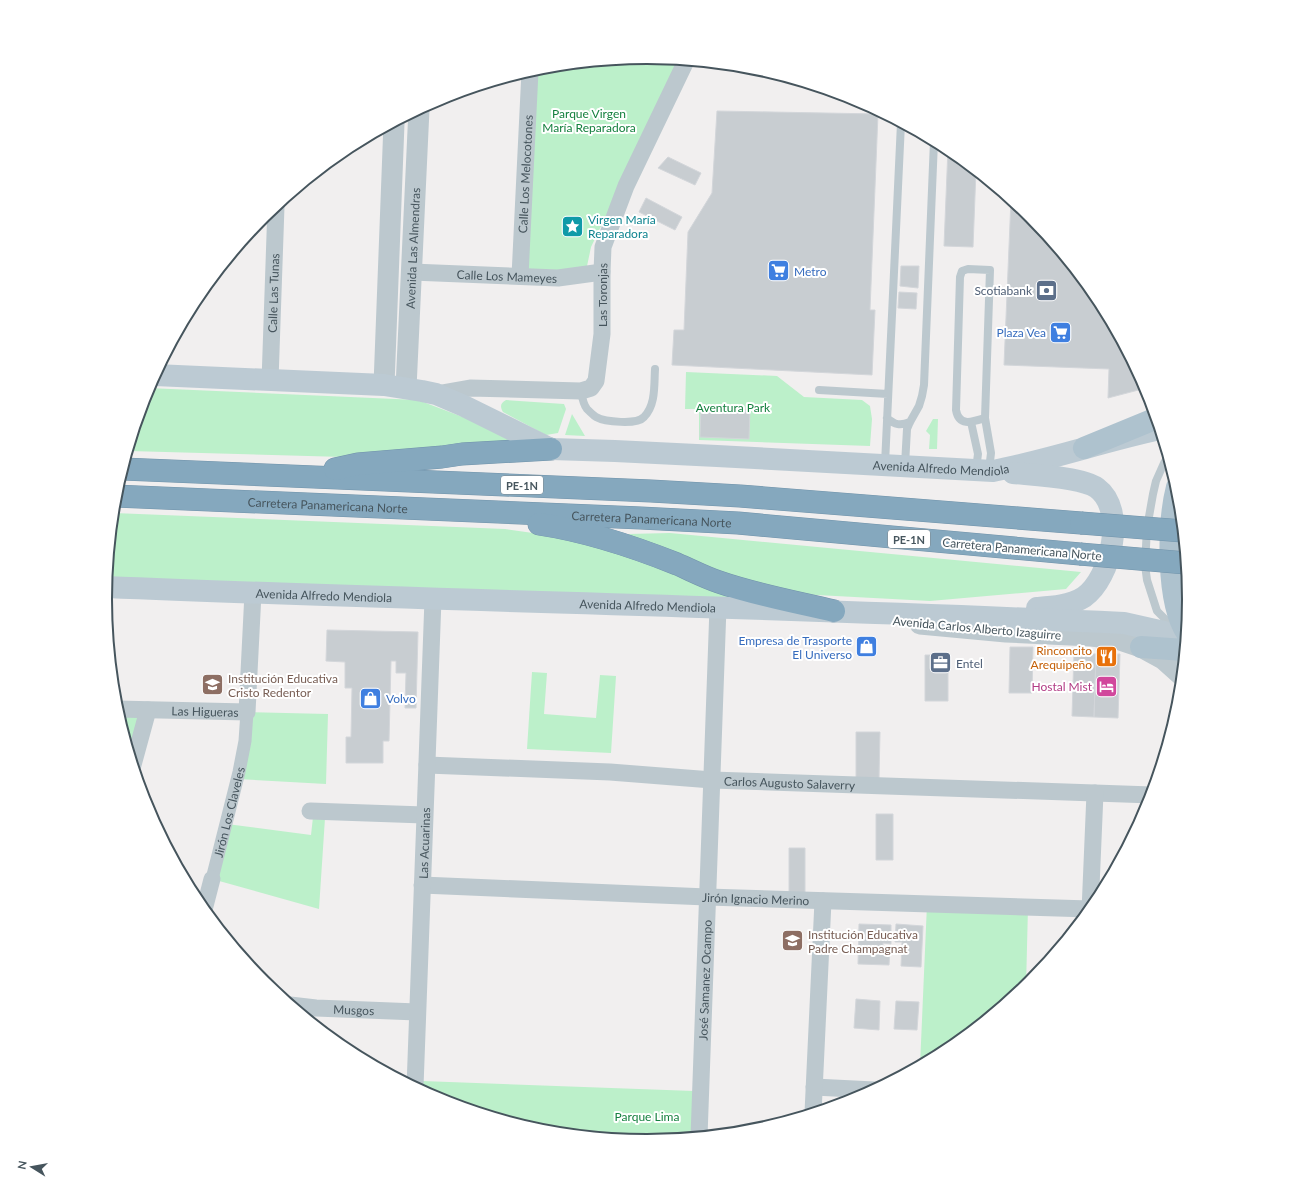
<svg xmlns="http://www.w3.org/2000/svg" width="1295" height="1199" font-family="Lato,sans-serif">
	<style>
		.green { fill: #bcf0ca }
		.building { fill: #c8cdd1; stroke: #d3d6da }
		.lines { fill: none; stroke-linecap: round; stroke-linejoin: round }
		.motorway-casing { stroke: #7193aa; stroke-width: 23 }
		.service { stroke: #bcc8ce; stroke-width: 8 }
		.pedestrian { stroke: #bcc8ce; stroke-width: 13 }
		.minor { stroke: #bcc8ce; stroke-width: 17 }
		.tertiary { stroke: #bcc8ce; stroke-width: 21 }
		.secondary { stroke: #bccad3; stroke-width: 22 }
		.primary { stroke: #aec2ce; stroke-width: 22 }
		.motorway { stroke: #85a8be; stroke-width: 22 }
		.motorway-bridge-casing { stroke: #7193aa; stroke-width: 23; stroke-linecap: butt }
		.motorway-bridge { stroke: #85a8be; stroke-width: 22 }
		.labels { text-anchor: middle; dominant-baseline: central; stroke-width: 4; stroke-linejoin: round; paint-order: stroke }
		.shield { fill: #fff; stroke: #7e888e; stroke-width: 1 }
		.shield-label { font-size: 11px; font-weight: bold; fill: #46555d }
		.park-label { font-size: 12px; fill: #15803f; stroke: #fff }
		.street-label { font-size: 12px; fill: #46555d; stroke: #fff }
		.culture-label { font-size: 12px; fill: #0d838f; stroke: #fff; text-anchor: start }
		.shop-label { font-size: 12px; fill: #366cbe; stroke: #fff; text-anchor: start }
		.service-label { font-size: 12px; fill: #4e5e75; stroke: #fff; text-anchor: end }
		.food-label { font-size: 12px; fill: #c56008; stroke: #fff; text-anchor: end }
		.education-label { font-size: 12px; fill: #785e54; stroke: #fff; text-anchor: start }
		.hotel-label { font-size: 12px; fill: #b23c85; stroke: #fff; text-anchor: end }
		.rim { fill: none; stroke: #46555d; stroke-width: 2 }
	</style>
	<rect width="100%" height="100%" fill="#f1efef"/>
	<!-- green -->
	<path class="green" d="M648,57L681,60L591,247L586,271L525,269L535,69L542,67Z
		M686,372L777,376L804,397L862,400L870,406L872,419L870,446L699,440V409H685Z
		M148,388L418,400L468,419L513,440L344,457L129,451Z
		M506,400L564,404L566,409L558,433L546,435L503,412C500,407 500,403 506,400Z
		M572,414L585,436L565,435Z
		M933,419H938L937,449H929L930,435L926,431Z
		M114,513L505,529L590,541L776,602L107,577Z
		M1183,525L1190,600L1189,608C1179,582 1180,552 1183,525Z
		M670,533L1081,572L1066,589L930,601L779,593L648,546L628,534Z
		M532,672L547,673L544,714L596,718L600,675L616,676L611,753L527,749Z
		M247,712L328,714L326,784L238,779Z
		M132,713L141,721L131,755L118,714Z
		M313,817L325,818L319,909L212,879L227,824L311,835Z
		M927,904L1028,907L1026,987L949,1051L920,1066Z
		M422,1081L694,1091L692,1138L647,1142L541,1132L440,1101L422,1091Z"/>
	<!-- building -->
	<path class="building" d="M717,111L878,114L870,310H875L872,375L672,365L674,330H684L688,232L712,193Z
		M948,148L976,170L973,247L944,246Z
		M668,157L701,173L695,185L658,168Z
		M646,198L682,217L675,230L639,212Z
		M1011,199L1031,216L1099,298L1146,388L1108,398L1109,369L1004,365Z
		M901,266H919L918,288L900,286Z
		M899,292L917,293L916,309L898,308Z
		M701,408L750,409L749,439L700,437Z
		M327,630L418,632L416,708H405L406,673H396V661H391L389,741H383V763H346V737H351L352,688H345V662L326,661Z
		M1010,647H1033L1032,693H1009Z
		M1074,653L1096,654L1094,717L1072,716Z
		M1096,654H1120L1118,718L1094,717Z
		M925,655H948V701H925Z
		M856,732H880L879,779H856Z
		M876,814H893V860H876Z
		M789,848H805V894L789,895Z
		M859,924L891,925V944L883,943V948L890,949L889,965L858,964Z
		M896,924L923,926L921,967L901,966L902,942H895Z
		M856,999L880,1001L879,1030L854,1028Z
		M896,1001L919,1002L917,1030L894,1029Z"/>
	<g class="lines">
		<defs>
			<g id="motorway">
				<path d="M123,469L651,491L740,496L1081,523"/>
				<path d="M335,469L358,464L442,457L462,454L551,449"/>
				<path id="s15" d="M115,496L641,518L738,523L1080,554"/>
				<path d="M539,524C586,531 632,546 677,564C691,570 704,577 719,582C756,595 796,602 834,611"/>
			</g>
		</defs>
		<!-- motorway casing -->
		<use href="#motorway" class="motorway-casing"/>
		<!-- service -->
		<path class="service" d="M819,390L888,394
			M581,391C582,397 583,404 587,409C589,411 593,415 596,417C605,422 637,425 644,417C656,405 654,385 655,369
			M887,418C895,425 900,426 910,422
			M985,418C972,422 959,427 956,410L960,277L962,271L968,269L990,270L985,418L991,453L989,470
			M971,422L978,454L976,469
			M1168,457L1164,463L1156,481L1153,494L1147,528L1145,565L1147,580L1157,611L1166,620L1179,627
			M885,464L901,123
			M905,465L907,429L910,422L919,406L922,396L924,385L934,141"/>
		<!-- pedestrian -->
		<path class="pedestrian" id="s1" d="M212,879L239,772L245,741L247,712"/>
		<!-- minor -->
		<g class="minor">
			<path id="s2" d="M412,272L558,278L602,272"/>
			<path id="s3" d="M520,276L530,71"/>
			<path id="s4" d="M270,381L276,206"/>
			<path id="s5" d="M436,394L470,388L581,391L591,388L596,381L602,334V272L603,247L626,186L686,61"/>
			<path id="s6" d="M117,709L247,712L253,593"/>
			<path d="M133,765L148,710"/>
			<path id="s7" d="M427,765L610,772L712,780L1152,795"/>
			<path d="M310,811L424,815"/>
			<path id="s8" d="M422,885L707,897L1090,909"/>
			<path d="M204,910L212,879"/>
			<path d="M1090,911L1095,793"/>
			<path id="s9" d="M290,1005L316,1008L417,1012"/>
			<path id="s10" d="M415,1087L433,599"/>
			<path d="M814,1087L874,1090"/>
			<path d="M813,1113L823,901"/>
			<path id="s11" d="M699,1137L718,607"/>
		</g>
		<!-- tertiary -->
		<g class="tertiary">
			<path d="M384,385L394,123"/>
			<path id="s12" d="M406,388L419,109"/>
			<path d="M920,624L1006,632L1091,636L1117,639L1141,647L1163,659L1182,676"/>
		</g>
		<!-- secondary -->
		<g class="secondary">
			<path id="s13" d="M155,375L384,385L422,391L436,394L464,406L551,449L615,451L717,456L993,471C1050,460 1104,441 1160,429"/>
			<path d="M1013,473C1033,475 1082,477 1097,488C1127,510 1111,578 1084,597C1070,606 1052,607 1037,608"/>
			<path id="s14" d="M106,587C445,601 785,607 1124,623L1164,632L1186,640"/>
		</g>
		<!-- primary -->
		<path class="primary" d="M1084,448L1157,418
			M1177,487C1168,522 1166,602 1187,633
			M1141,647L1185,650"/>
		<!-- motorway -->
		<use href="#motorway" class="motorway"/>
		<defs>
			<path id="motorway-bridge" d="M1081,523L1183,531
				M1080,554L1186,563"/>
		</defs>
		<!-- motorway-bridge casing -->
		<use href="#motorway-bridge" class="motorway-bridge-casing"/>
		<!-- motorway-bridge -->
		<use href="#motorway-bridge" class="motorway-bridge"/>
	</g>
	<!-- icons -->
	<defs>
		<symbol id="sight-square" viewBox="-11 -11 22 22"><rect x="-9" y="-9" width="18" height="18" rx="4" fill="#0f9aa8" stroke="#fff"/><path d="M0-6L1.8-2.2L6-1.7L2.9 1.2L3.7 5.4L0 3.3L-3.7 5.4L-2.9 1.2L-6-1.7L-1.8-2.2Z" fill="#fff"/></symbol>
		<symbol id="supermarket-square" viewBox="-11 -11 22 22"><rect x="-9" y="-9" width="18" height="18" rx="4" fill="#3f7fe0" stroke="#fff"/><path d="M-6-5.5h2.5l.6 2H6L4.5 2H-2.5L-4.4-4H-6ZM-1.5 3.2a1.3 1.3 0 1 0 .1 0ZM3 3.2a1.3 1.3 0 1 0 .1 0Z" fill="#fff"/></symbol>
		<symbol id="bank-square" viewBox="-11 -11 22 22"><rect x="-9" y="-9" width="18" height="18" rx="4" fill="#5c6f8a" stroke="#fff"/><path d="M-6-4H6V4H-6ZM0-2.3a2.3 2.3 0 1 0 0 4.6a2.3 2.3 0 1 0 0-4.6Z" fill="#fff"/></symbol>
		<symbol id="shop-square" viewBox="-11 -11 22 22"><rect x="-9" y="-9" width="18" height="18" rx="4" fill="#3f7fe0" stroke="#fff"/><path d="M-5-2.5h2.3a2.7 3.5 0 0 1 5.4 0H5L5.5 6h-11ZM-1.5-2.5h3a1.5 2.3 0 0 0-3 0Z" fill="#fff"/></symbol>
		<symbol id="restaurant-square" viewBox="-11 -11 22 22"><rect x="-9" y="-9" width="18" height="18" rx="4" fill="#e8710a" stroke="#fff"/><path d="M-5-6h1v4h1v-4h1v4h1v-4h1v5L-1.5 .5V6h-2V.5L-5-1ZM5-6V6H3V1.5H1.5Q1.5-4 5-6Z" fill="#fff"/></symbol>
		<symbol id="office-square" viewBox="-11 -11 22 22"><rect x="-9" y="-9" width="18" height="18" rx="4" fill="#5c6f8a" stroke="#fff"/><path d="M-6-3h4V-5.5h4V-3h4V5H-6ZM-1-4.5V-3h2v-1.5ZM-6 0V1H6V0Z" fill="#fff"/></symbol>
		<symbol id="school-square" viewBox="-11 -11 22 22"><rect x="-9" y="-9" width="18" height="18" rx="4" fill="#8d6e63" stroke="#fff"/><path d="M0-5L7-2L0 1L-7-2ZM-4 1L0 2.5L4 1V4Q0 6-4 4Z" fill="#fff"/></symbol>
		<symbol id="hotel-square" viewBox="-11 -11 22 22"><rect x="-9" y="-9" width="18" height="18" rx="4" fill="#d1479c" stroke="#fff"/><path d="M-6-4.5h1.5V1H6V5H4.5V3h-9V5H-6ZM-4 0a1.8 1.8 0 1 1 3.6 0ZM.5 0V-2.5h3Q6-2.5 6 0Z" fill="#fff"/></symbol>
	</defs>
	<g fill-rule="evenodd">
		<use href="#sight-square" x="560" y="214" width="25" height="25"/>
		<use href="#supermarket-square" x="766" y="258" width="25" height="25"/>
		<use href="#bank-square" x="1034" y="278" width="25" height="25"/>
		<use href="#supermarket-square" x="1048" y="320" width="25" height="25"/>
		<use href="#shop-square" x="854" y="634" width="25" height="25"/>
		<use href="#restaurant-square" x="1094" y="644" width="25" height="25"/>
		<use href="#office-square" x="928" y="650" width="25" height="25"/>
		<use href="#school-square" x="200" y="672" width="25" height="25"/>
		<use href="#hotel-square" x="1094" y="674" width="25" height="25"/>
		<use href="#shop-square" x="358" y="686" width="25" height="25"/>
		<use href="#school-square" x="780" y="928" width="25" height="25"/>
	</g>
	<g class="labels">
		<!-- shield labels -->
		<g class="shield">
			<rect x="501" y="476" width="42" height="18" rx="3"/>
			<rect x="888" y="530" width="42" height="18" rx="3"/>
		</g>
		<g class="shield-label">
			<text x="522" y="485">PE-1N</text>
			<text x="909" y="539">PE-1N</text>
		</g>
		<!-- park labels -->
		<g class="park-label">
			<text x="589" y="113">Parque Virgen<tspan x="589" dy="14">María Reparadora</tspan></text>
			<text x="733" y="407">Aventura Park</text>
			<text x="647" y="1116">Parque Lima</text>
		</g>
		<!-- street labels -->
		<g class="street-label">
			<text stroke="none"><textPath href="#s3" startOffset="102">Calle Los Melocotones</textPath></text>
			<text stroke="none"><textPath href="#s12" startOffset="140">Avenida Las Almendras</textPath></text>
			<text stroke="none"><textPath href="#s2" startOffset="95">Calle Los Mameyes</textPath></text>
			<text stroke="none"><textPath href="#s4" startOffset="88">Calle Las Tunas</textPath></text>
			<text stroke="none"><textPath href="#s5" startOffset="251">Las Toronjas</textPath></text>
			<text stroke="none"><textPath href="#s13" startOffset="800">Avenida Alfredo Mendiola</textPath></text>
			<text stroke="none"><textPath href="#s15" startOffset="213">Carretera Panamericana Norte</textPath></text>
			<text stroke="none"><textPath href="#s15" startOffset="537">Carretera Panamericana Norte</textPath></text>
			<text transform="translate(1022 549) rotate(5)">Carretera Panamericana Norte</text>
			<text stroke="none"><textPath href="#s14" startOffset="218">Avenida Alfredo Mendiola</textPath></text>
			<text stroke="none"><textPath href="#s14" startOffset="542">Avenida Alfredo Mendiola</textPath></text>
			<text transform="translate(977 628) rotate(5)">Avenida Carlos Alberto Izaguirre</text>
			<text stroke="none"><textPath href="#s6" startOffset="88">Las Higueras</textPath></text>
			<text stroke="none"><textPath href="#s7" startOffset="363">Carlos Augusto Salaverry</textPath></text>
			<text stroke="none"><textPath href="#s1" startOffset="69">Jirón Los Claveles</textPath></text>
			<text stroke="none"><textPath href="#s10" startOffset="244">Las Acuarinas</textPath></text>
			<text stroke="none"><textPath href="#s8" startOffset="334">Jirón Ignacio Merino</textPath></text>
			<text stroke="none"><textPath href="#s11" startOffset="157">José Samanez Ocampo</textPath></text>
			<text stroke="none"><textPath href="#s9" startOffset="64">Musgos</textPath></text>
		</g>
		<!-- culture labels -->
		<g class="culture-label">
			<text x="588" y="219">Virgen María<tspan x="588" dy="14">Reparadora</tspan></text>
		</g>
		<!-- shop labels -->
		<g class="shop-label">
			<text x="794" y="271">Metro</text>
			<text x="1046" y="332" text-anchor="end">Plaza Vea</text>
			<text x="852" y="640" text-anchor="end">Empresa de Trasporte<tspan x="852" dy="14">El Universo</tspan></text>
			<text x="386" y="698">Volvo</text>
		</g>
		<!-- service labels -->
		<g class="service-label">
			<text x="1032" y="290">Scotiabank</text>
			<text x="956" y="663" text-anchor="start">Entel</text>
		</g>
		<!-- food labels -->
		<g class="food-label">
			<text x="1092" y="650">Rinconcito<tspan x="1092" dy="14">Arequipeño</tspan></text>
		</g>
		<!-- education labels -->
		<g class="education-label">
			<text x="228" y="678">Institución Educativa<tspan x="228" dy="14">Cristo Redentor</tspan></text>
			<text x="808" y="934">Institución Educativa<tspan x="808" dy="14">Padre Champagnat</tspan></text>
		</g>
		<!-- hotel labels -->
		<g class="hotel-label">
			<text x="1092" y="686">Hostal Mist</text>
		</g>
	</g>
	<!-- crop -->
	<path d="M0 0H1295V1199H0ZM112 599a535 535 0 1 1 1070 0a535 535 0 1 1-1070 0Z" fill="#fff" fill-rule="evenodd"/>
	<path class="rim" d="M112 599a535 535 0 1 1 1070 0a535 535 0 1 1-1070 0Z"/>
	<!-- north arrow -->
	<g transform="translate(32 1167) rotate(281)" stroke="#ffffff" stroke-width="3" paint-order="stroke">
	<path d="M0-3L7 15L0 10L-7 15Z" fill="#46555d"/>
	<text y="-6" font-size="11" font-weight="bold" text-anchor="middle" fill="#46555d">N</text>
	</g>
</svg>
